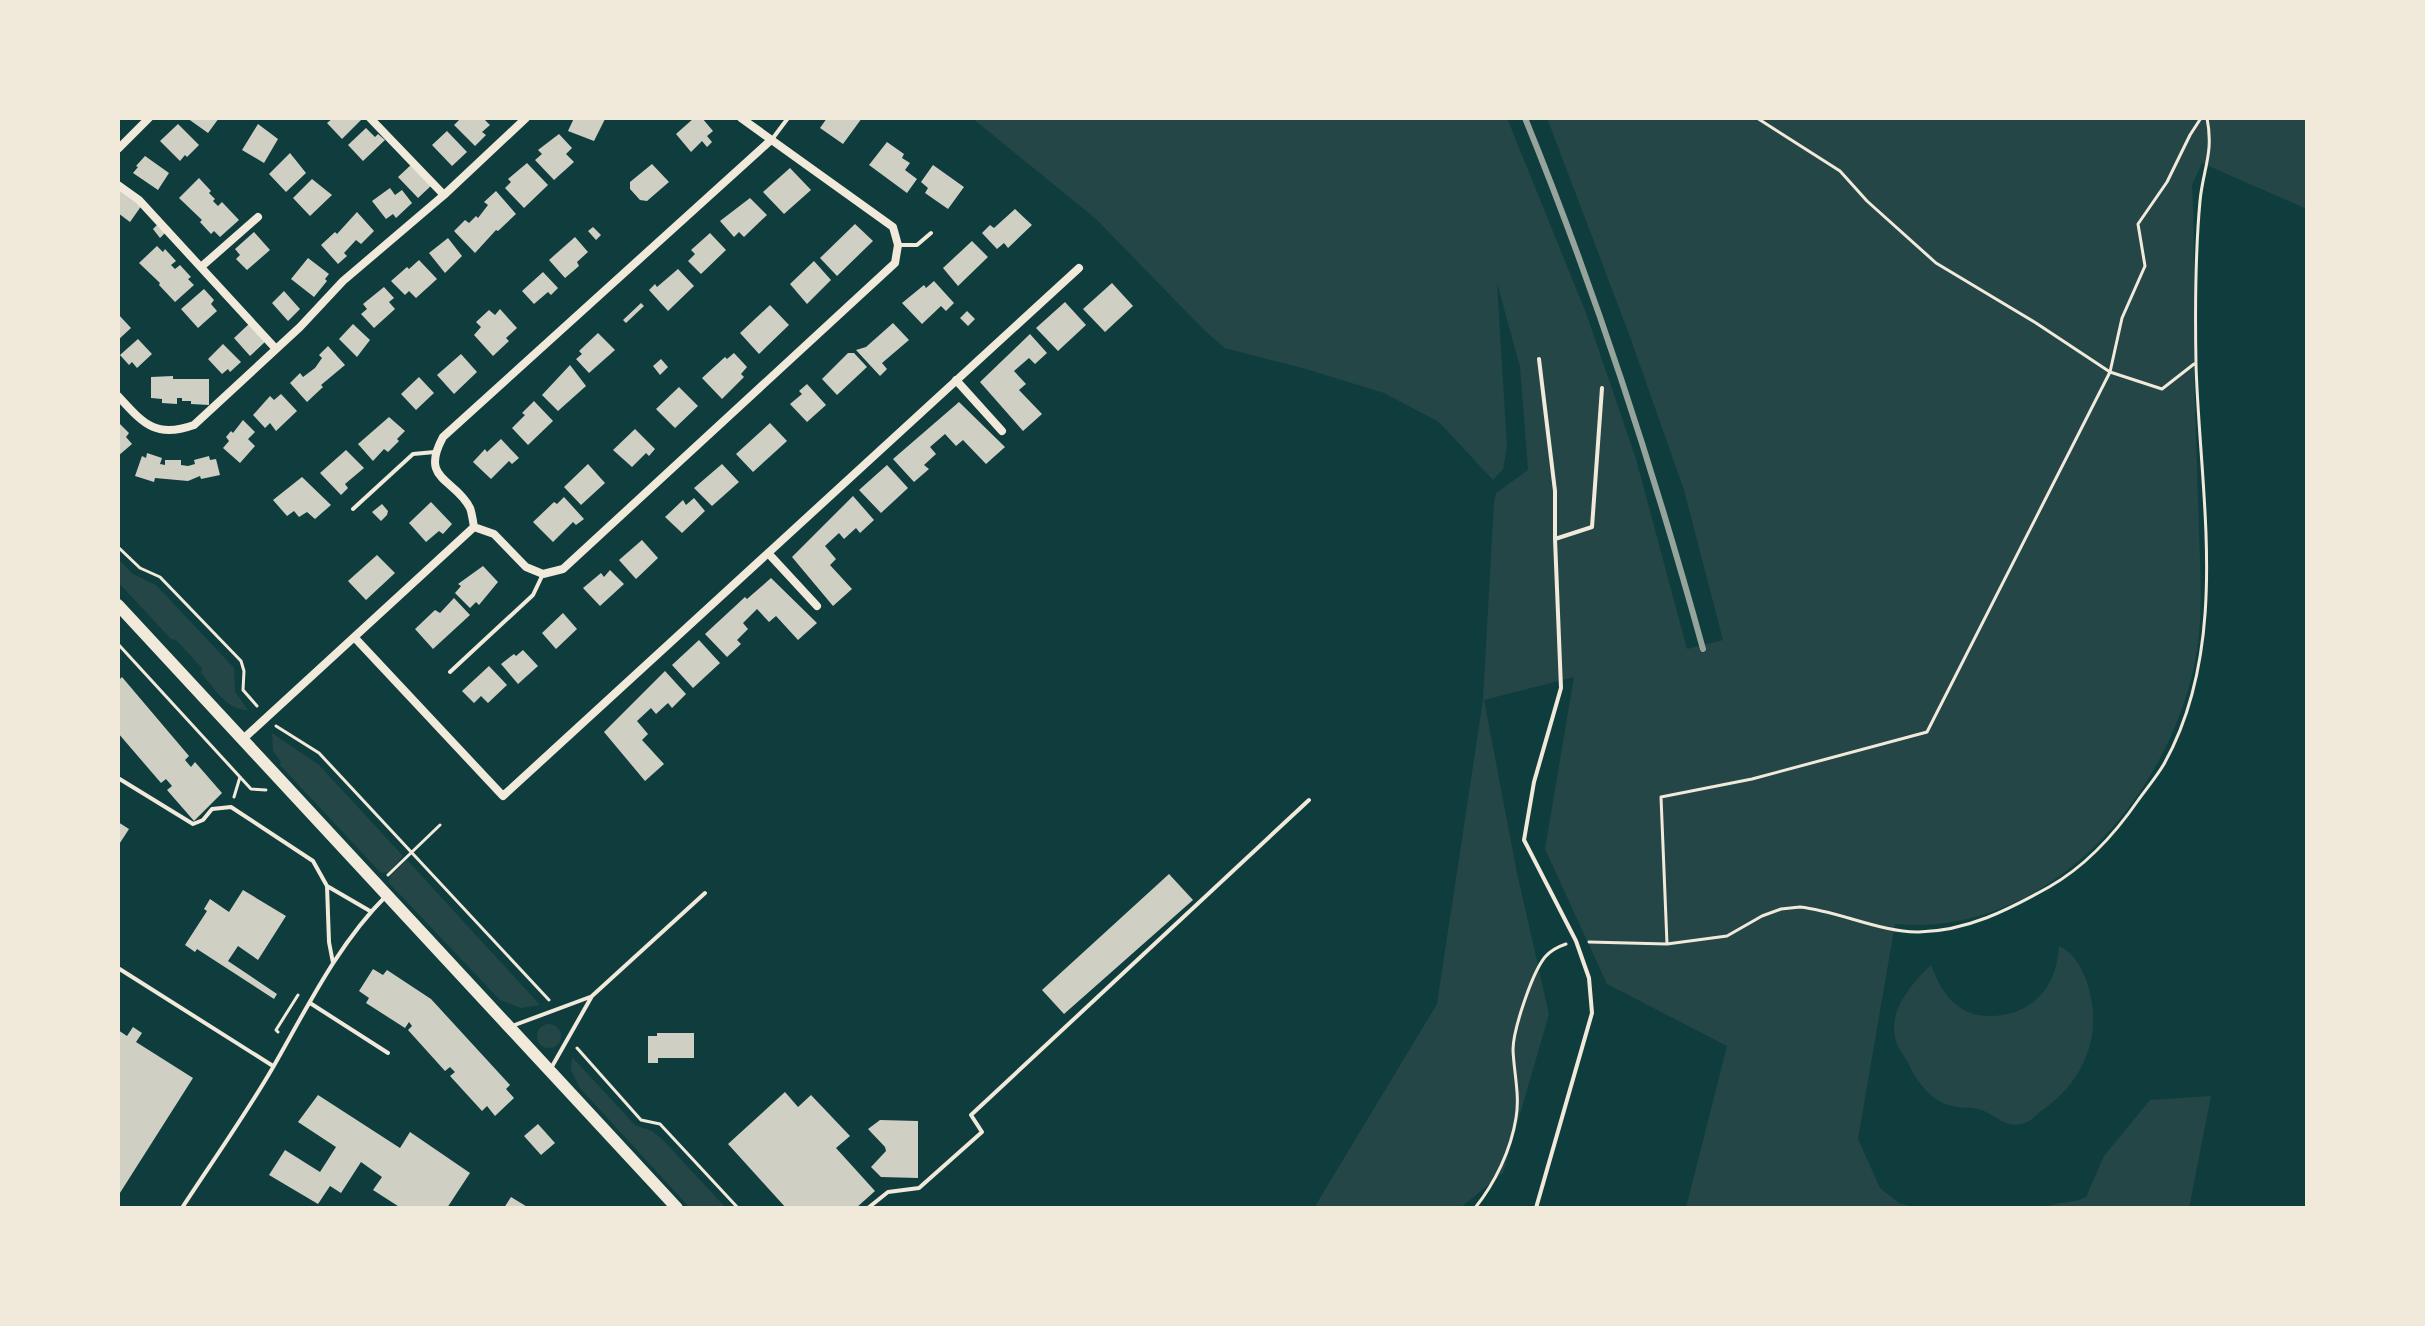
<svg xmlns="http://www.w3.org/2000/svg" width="2425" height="1326" font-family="'Open Sans',sans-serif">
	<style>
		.green { fill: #244646 }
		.building { fill: #cfcfc3 }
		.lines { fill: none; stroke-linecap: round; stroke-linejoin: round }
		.path { stroke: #f1e9da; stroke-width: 3 }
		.service { stroke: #f1e9da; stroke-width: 4 }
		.minor { stroke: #f1e9da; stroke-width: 8 }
		.secondary { stroke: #f1e9da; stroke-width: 12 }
		.rail { stroke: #97a49c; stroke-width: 6 }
	</style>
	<rect width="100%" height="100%" fill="#0f3d3e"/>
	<!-- green -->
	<path class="green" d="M972,118H1507L1586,313L1636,459L1687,649L1723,640L1684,490L1629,334L1547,118H2307V209L2202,163L2192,185C2196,257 2192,330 2195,403C2196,447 2198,491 2199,535C2201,578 2203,620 2195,662C2167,800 2045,938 1895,924L1858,1139L1880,1188L1899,1203L1916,1208H1686L1727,1046L1607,984L1545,849L1574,677L1484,700L1517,873L1549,1014L1503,1173L1460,1208H1314L1437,1004L1483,700L1494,502L1496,493L1528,470L1520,367L1497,283L1507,447L1503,469L1493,480L1439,422L1384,393L1306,369L1225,348L1205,331L1096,219Z
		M118,559L133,574L156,585L234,668L235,692L248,710C228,711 214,688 201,673L202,668L176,640L171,639L118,582Z
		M272,733L319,765L403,856L389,872L381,873L280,765L281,762L273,751Z
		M407,860L540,1005L521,1008L500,1000L388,882L391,875Z
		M2059,946C2082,956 2092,991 2093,1014C2095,1054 2074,1089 2041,1111C2035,1116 2029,1123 2021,1124C2006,1128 1995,1115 1982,1110C1970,1106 1957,1109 1946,1104C1929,1098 1917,1081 1909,1065C1906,1058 1900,1051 1897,1044C1885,1014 1911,984 1931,965C1937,980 1944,996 1958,1006C1969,1015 1980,1016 1993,1016C2034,1014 2057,986 2059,946Z
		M537 1036a12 12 0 1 1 24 0a12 12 0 1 1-24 0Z
		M572,1057L635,1125L652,1131L662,1139L726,1208H690L580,1088L571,1070Z
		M2211,1096L2189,1208H2043C2058,1201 2073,1204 2086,1197L2104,1156L2150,1100Z"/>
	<!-- building -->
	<path class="building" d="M187,118H219L208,133Z
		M333,118H363L342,139L327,123Z
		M461,118H483L490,125L482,132L486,135L475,146L454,125Z
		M574,118H604L605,119L594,141L568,131Z
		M694,118H702L713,131L707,136L712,142L707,147L702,141L691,152L676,134Z
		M827,118H862L843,144L820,128Z
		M178,124L199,145L187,157L185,155L180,161L160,141Z
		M258,124L278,139L264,163L242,150Z
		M366,128L375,137L378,134L385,140L363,161L348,145Z
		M447,131L467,152L452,166L432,145Z
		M559,134L572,148L566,154L574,162L554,180L535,160L542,154L538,150Z
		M887,142L904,154L902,158L910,163L905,170L917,179L907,193L869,165Z
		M290,153L306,173L286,192L269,174Z
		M145,156L169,173L158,190L133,173L138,167L136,166Z
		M413,163L433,184L418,198L398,177Z
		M527,163L548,185L524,208L505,188L511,182L508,179Z
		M652,164L669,182L647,201L640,200L630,189V182Z
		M933,165L964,187L948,209L925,193L928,188L921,182Z
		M790,168L811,190L784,214L763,192Z
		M199,178L211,191L209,193L215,199L213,201L218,206L222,202L239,220L220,237L214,231L211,234L200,222L202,220L179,198Z
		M312,179L332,195L310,216L293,198Z
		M390,188L395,195L402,190L412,203L396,218L393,214L386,219L372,201Z
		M118,189L142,205L130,222L118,213Z
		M496,191L516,214L498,231L496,230L475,253L454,231L465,220L469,223L476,216L478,218L488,205L484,202Z
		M750,198L767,215L744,237L739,232L734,237L720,221Z
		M1015,209L1032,225L1008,248L1004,243L997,249L982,233L990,225L994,228Z
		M357,212L374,231L361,244L356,240L344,253L347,256L338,264L321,245L335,232L337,234Z
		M855,224L873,241L837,276L820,258Z
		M157,225L165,233L160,238L153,229Z
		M593,227L601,235L596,240L588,231Z
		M254,232L270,250L247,270L236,259L240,255L235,249Z
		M710,233L726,250L701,274L688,261L695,254L691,250Z
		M575,237L588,252L577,262L579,266L565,278L549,260Z
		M448,238L462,256L445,273L429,253Z
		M972,241L988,257L958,286L943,268Z
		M157,246L163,252L165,249L176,261L171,265L175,269L180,265L191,277L188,279L194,285L175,302L159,285L160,283L139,263Z
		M308,258L329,274L325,279L327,281L314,297L291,279Z
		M419,260L437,279L416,298L409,291L405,295L391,281L407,267L409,269Z
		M814,261L831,280L807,304L790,284Z
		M678,269L694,286L668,311L649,290L655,284L657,287Z
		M543,272L558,288L551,295L548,292L534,304L522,291Z
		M934,281L954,303L946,311L941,306L922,324L902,303L924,285L926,288Z
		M1112,283L1133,306L1105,332L1083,309Z
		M384,287L394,298L389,302L395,309L374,328L361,314L367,309L363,304Z
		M204,289L214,300L211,304L217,311L198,328L181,309Z
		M284,291L300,309L288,321L272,303Z
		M1065,302L1086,325L1058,351L1036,328Z
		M641,303L644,306L626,323L623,320Z
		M770,305L789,325L759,354L740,333Z
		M500,309L517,328L506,338L509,341L493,356L474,335L481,327L476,322L489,310L495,315Z
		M967,311L975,319L968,326L960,318Z
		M118,314L131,328L118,340Z
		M893,323L909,340L882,363L887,369L880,376L856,350L866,347Z
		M249,324L266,341L250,356L234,338Z
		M353,324L370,340L357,357L339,339Z
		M598,333L615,350L589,373L576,359L582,354L579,351Z
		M1030,334L1047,353L1035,364L1029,358L1014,371L1026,384L1019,390L1042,414L1023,431L980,382Z
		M138,339L152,354L137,368L132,362L129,365L120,355Z
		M223,344L241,362L230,372L228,369L222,374L208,359Z
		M328,346L345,365L321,385L323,387L307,402L290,383L300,373L303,377L315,368L322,358L319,355Z
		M734,353L747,367L741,374L744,377L722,399L702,378L725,357L727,359Z
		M848,353H854L867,367L837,395L822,379Z
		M461,354L477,372L454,394L437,375Z
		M661,359L668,367L660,375L653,366Z
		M570,365L586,386L558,411L542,395Z
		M173,376V379H209V405L191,404V401H182V398H177V404L162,403V399L151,398V377Z
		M419,377L434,393L416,410L401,394Z
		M807,384L826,405L807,422L790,404L802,394L799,391Z
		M679,387L698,406L675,428L656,409Z
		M281,394L297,411L276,431L270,423L265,428L253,415L270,396L274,400Z
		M534,401L553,421L528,445L512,428L525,415L522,413Z
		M959,402L1005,447L986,464L963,440L956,446L945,434L930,447L936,454L924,465L929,469L914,482L893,459Z
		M389,417L405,431L397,439L399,441L388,452L384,449L373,461L358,444Z
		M243,420L255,432L248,439L255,446L240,463L223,448L229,441L226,437L231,431L233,433Z
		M118,422L129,433L126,437L132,444L118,456Z
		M770,423L787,441L753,472L736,454Z
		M635,429L655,449L649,456L646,453L632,467L613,450Z
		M501,439L519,458L512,464L509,461L491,479L473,462L485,449L487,452Z
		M346,450L364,468L345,484L348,488L341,495L320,473Z
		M147,453L162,458L160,464L165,465V460H181V465L188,466L195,464L194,460L209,456L210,460L216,459L220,475L201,479L200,476L188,481L155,478L154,482L135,476L142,456L146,458Z
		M588,464L605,483L581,505L564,487Z
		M722,464L739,482L712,506L694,488Z
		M887,465L908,488L881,513L859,490Z
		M302,477L331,505L315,519L307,512L299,517L294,511L287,516L273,500Z
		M853,496L874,520L860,533L856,528L844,539L839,533L825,546L836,559L830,565L852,589L833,606L792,557Z
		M564,497L584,519L576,525L573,522L553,542L533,522L554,502L557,504Z
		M694,498L705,511L682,533L665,517L683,500L686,505Z
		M431,502L452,524L443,534L439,531L426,542L409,523Z
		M382,504L388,511L387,515L381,521L372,512Z
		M642,540L658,558L636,579L619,560Z
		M377,555L395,573L366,600L348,581Z
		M483,566L498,582L479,605L476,602L470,608L455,593L461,586L458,584Z
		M610,570L624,584L600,606L583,588L601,573L604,577Z
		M771,578L817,623L798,640L776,616L769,622L757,609L743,623L748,629L737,640L741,644L727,657L705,634L745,597L747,599Z
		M454,598L470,615L433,649L415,629L435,610L440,613Z
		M563,613L577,629L556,649L542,633Z
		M699,640L720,663L693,688L672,665Z
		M523,650L538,666L518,684L501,664L514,654L516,656Z
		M489,666L507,685L488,703L481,696L474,703L462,691Z
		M665,671L686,694L672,708L668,703L656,714L651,708L637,721L648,734L642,740L664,764L645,781L604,732Z
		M122,677L189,756L185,760L191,767L195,762L222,793L194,821L167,790L172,786L166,779L161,783L118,733V681Z
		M118,822L129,829L118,846Z
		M1169,874L1193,900L1064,1014L1042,990Z
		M243,890L286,916L258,960L238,946L228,961L277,994L274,999L197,949L195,952L185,945L207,911L204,909L210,899L229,912Z
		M373,969L383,975L387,970L431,999L510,1085L506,1089L514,1098L495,1116L487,1106L482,1111L450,1076L455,1072L450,1067L445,1071L408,1030L412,1026L409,1022L405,1028L366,1003L369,998L359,991Z
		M133,1027L142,1033L136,1042L193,1078L118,1196V1030L127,1036Z
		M657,1033H694V1058H658V1063H648V1036H657Z
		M785,1092L798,1107L811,1095L850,1136L836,1148L875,1191L856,1208H786L728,1144Z
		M318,1095L400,1148L410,1132L470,1173L447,1208H401L373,1190L382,1177L361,1162L341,1193L330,1186L318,1204L269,1175L285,1150L320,1172L336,1147L298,1122Z
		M880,1120L918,1121V1178L881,1177L871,1167L886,1151L885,1147L868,1129Z
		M538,1124L555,1143L541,1155L524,1136Z
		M511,1197L529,1208H504Z"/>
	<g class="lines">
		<!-- path -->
		<path class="path" d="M1757,118L1840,171L1867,201L1936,263L2036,323L2110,372L2162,389L2194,364
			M118,547L140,568L160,577L241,661L244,671L243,690L257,706
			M118,644L251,789L266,790
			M276,726L319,753L549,1000
			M234,797L240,777
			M388,875L440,825
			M1589,942L1667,944L1727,936L1762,916L1781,909L1800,907C1838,911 1883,933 1919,932C1967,931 2008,910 2049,887C2086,866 2115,834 2139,799C2147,788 2157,776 2164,764C2231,644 2200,496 2196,365C2195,311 2195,255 2200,201C2203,169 2214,153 2207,118
			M1667,944L1661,797L1752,779L1927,732L2110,372L2122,318L2145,266L2138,224L2167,182L2190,135L2201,118
			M278,1032L276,1030L298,995
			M577,1048L641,1120L660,1124L738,1208
			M1475,1208C1495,1183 1511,1150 1516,1118C1520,1096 1514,1073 1513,1050C1513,1030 1532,973 1545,957C1551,950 1557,947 1566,944"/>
		<!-- service -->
		<path class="service" d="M773,138L788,118
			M898,245H917L931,233
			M1539,359L1555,491V539
			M353,509L413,454L435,452
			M450,672L533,595L543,574
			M118,778L193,824L203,820L212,809L231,807L313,861L327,886L370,911
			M327,886L329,942L333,963
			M118,968L273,1066
			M310,1003L388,1053
			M512,1026L590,997
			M550,1070L592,996L705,893
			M182,1208C212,1162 244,1117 272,1069C306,1010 337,945 386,896
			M868,1208L888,1192L919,1188L982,1132L971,1115L1309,800
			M1536,1208L1592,1013L1589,978L1576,941L1524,840L1534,782L1561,688L1555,539L1592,527L1602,388"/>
		<!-- minor -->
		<path class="minor" d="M370,118L444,195
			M118,149L149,118
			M118,185L139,200L276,349
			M201,267L258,217
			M956,380L1002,431
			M118,396C143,423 155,439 194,425L300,327L343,281L444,195L526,118
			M474,527L494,534L526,567L543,574L563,569L895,263L898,245L893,227L741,118
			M474,527C473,522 472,513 470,508C455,478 419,481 443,437L771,140
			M768,553L817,606
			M355,638L503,796L1079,268
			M242,740L474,527"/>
		<!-- secondary -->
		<path class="secondary" d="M118,605L677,1208"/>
		<!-- rail -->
		<path class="rail" d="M1525,118C1596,292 1653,468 1703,649"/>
	</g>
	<!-- border -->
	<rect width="2425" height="1326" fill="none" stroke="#f1e9da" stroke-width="240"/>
</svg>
